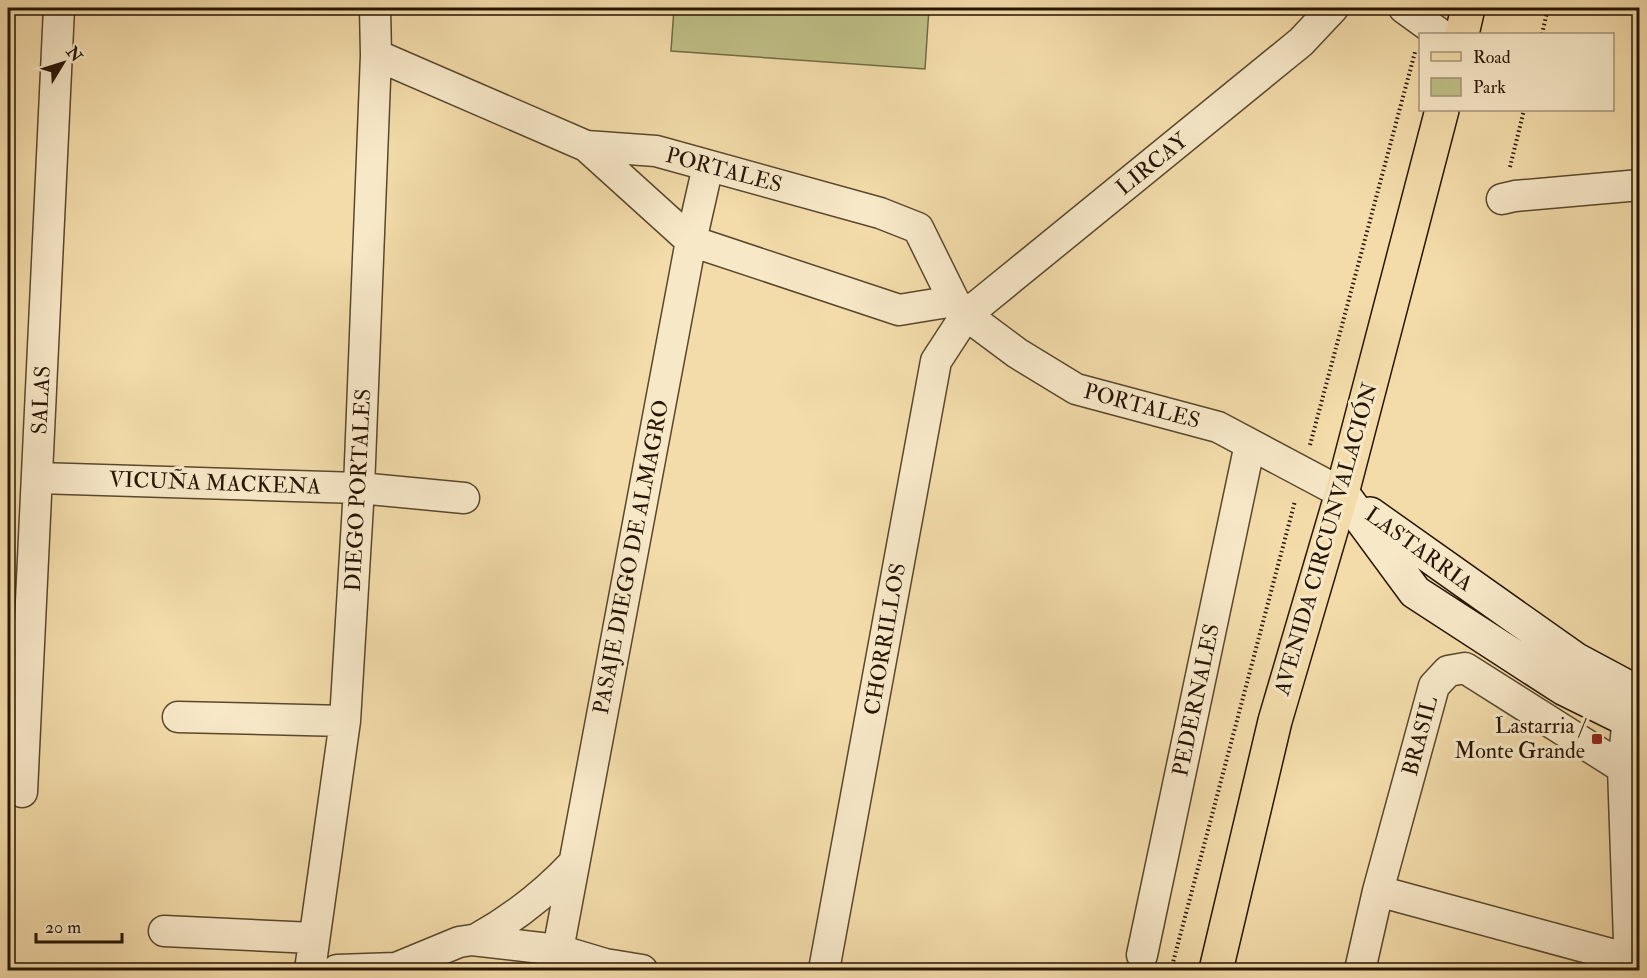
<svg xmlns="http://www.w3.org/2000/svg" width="1647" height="978" font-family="'IM FELL Double Pica',serif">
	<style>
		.green { fill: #bfbf86; stroke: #736a44; stroke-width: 1.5 }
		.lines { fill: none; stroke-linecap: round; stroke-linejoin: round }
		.street-casing { stroke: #5a472d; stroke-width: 33 }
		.secondary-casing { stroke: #271503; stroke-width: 36 }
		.primary-casing { stroke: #271503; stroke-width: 36 }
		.path { stroke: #271503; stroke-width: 4; stroke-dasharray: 1.5 3; stroke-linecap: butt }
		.street { stroke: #f7e8c8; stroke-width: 30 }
		.secondary { stroke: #f7e8c8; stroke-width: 33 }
		.primary { stroke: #f3dcaa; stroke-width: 33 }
		.poi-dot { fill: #8f2418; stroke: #f7e8c8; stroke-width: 2 }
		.labels { text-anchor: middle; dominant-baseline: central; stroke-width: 6; stroke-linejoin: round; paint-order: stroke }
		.street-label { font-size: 22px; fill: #271503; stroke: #f7e8c8 }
		.poi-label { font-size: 22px; fill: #271503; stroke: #f7e8c8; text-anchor: end }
	</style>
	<rect width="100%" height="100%" fill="#f3dcaa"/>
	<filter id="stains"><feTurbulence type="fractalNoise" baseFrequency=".00333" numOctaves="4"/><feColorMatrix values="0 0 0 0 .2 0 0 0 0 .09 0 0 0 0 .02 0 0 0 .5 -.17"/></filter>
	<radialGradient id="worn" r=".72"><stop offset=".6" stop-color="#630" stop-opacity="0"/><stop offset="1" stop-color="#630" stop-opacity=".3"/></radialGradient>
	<!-- green -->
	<path class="green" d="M674,8H929L925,69L671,51Z"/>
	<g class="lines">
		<defs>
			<path id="street" d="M1404,8L1440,34
				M376,55L586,146L691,241L899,310L954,301
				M586,146L656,151L880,213L918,228L954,301L966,315L1017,353L1076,389L1218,427L1342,493
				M1502,199L1515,196L1640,185
				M38,478L359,488L464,498
				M178,717L345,721
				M22,792L59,8
				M1378,891L1629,959
				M164,931L313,938
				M475,940C513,919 544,895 574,863
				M558,950L691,241L708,166
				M1142,955L1250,444
				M310,970L345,721L359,488L376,55L375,8
				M337,970L396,968L459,942L472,940L558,950L605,964L642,970
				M824,970L936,361L966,315L1301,42L1333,8
				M1360,970L1378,891L1434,686L1448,671L1465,668L1623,768
				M1630,970L1623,768L1630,695"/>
			<path id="secondary" d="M1342,493L1415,592L1563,688L1628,720H1640
				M1370,514L1575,659L1631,689H1640"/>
			<path id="primary" d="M1462,34L1468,8
				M1216,970L1275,721L1342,493L1442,110"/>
		</defs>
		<!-- street casing -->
		<use href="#street" class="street-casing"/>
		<!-- secondary casing -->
		<use href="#secondary" class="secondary-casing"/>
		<!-- primary casing -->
		<use href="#primary" class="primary-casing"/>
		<!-- path -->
		<path class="path" d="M1542,34L1548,8
			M1510,167L1524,110
			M1310,445L1415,52
			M1171,970L1295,501"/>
		<!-- street -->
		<use href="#street" class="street"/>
		<!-- secondary -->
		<use href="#secondary" class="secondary"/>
		<!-- primary -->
		<use href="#primary" class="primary"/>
	</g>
	<!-- markers -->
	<rect class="poi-dot" x="1591" y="733" width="12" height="12" rx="3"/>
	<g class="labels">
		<!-- street labels -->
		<g class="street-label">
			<text transform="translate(1152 164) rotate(-39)">LIRCAY</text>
			<text transform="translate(724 170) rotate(15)">PORTALES</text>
			<text transform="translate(41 400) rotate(-87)">SALAS</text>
			<text transform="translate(1142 406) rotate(15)">PORTALES</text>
			<text transform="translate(215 483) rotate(2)">VICUÑA MACKENA</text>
			<text transform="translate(358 490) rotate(-87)">DIEGO PORTALES</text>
			<text transform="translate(1326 539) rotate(-74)">AVENIDA CIRCUNVALACIÓN</text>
			<text transform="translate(1419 549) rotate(36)">LASTARRIA</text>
			<text transform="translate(631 557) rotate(-79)">PASAJE DIEGO DE ALMAGRO</text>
			<text transform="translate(885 639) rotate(-80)">CHORRILLOS</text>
			<text transform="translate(1196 700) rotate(-78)">PEDERNALES</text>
			<text transform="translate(1420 736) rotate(-75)">BRASIL</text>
		</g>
		<!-- poi labels -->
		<g class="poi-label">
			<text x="1585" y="726">Lastarria /<tspan x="1585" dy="25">Monte Grande</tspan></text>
		</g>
	</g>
	<!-- margin -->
	<rect width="1647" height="978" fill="none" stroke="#f3dcaa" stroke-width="30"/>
	<rect x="9" y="9" width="1629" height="960" fill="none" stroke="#271503" stroke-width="3"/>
	<rect x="15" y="15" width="1617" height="948" fill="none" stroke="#271503" stroke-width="1.5"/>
	<!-- legend -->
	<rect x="1419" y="33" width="195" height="78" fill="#f7e8c8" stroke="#a49479" stroke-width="1.5"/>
	<rect x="1431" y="52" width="30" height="9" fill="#f3dcaa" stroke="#a49479" stroke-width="1.5"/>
	<text x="1473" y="63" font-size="18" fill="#271503">Road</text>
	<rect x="1431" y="78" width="30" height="18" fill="#bfbf86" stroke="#a49479" stroke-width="1.5"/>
	<text x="1473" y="93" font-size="18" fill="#271503">Park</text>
	<!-- north arrow -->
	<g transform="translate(63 63) rotate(52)" stroke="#f7e8c8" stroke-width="4.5" paint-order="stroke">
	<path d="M0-4.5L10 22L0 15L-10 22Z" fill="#271503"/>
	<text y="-9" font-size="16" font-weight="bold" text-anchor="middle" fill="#271503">N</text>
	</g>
	<!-- scale -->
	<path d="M36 933v9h86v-9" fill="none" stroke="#271503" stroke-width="3"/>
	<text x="45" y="933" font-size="18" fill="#271503" stroke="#f7e8c8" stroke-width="4.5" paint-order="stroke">20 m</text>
	<rect width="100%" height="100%" filter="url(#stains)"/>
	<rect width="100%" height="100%" fill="url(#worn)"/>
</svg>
